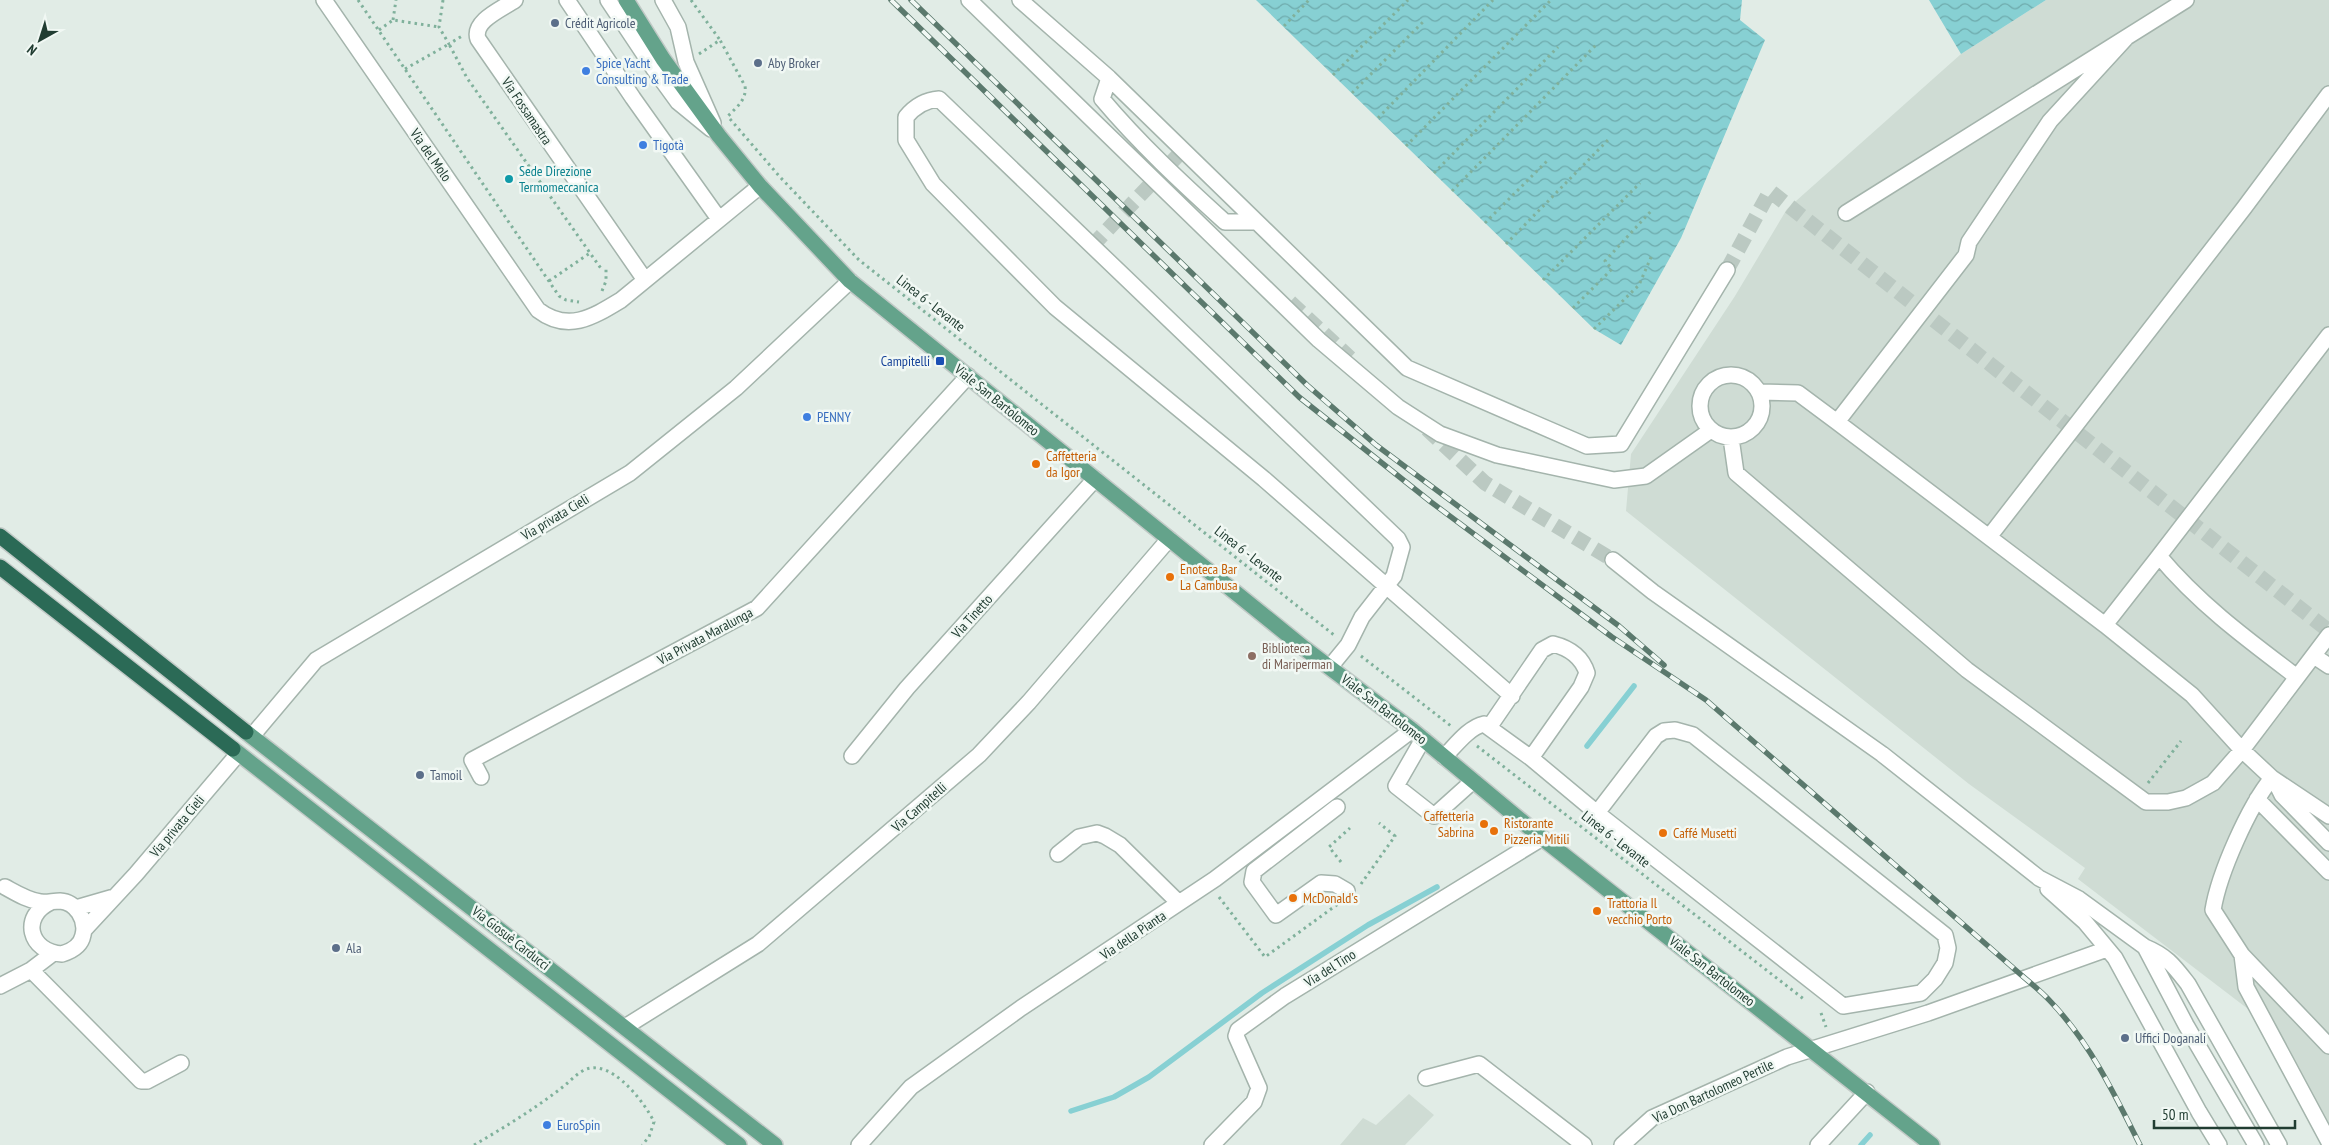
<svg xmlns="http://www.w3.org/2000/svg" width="2329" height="1145" font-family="'PT Sans Narrow',sans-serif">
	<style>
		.built { fill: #cfdcd4 }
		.water { fill: url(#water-waves) }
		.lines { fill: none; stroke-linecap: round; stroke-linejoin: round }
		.stream { stroke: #87d0d3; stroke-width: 5.5 }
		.minor-tunnel { stroke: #bbc9c2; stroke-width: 15; stroke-dasharray: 15 8; stroke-linecap: butt }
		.minor-casing { stroke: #a4b4ac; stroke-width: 18 }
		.major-casing { stroke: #c1c9c6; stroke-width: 18 }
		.highway-casing { stroke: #c1c9c6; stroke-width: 18 }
		.path { stroke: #80b19c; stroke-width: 3; stroke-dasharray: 2.5 4; stroke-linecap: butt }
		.minor { stroke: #fff; stroke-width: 15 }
		.major { stroke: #64a38b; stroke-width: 15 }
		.highway { stroke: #2b6a56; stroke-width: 15 }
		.rail-casing { stroke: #5b796d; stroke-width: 5.5 }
		.rail { stroke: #f1f8f4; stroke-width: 4; stroke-dasharray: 11; stroke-linecap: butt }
		.service-dot { fill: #5c6f8a; stroke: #f1f8f4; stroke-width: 2 }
		.shop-dot { fill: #3f7fe0; stroke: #f1f8f4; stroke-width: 2 }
		.culture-dot { fill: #0f9aa8; stroke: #f1f8f4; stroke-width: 2 }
		.transit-dot { fill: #1a4fb4; stroke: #f1f8f4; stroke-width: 2 }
		.food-dot { fill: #e8710a; stroke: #f1f8f4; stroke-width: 2 }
		.education-dot { fill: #8d6e63; stroke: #f1f8f4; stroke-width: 2 }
		.labels { text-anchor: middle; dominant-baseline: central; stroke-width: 5; stroke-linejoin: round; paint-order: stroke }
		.service-label { font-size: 14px; fill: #4e5e75; stroke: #f1f8f4; text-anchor: start }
		.shop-label { font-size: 14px; fill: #366cbe; stroke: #f1f8f4; text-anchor: start }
		.street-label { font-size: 14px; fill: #213d32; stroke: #f1f8f4 }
		.culture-label { font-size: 14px; fill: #0d838f; stroke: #f1f8f4; text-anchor: start }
		.transit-label { font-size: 14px; fill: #164399; stroke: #f1f8f4; text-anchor: end }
		.food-label { font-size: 14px; fill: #c56008; stroke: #f1f8f4; text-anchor: start }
		.education-label { font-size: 14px; fill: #785e54; stroke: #f1f8f4; text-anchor: start }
	</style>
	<defs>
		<pattern id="water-waves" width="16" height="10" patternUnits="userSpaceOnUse" patternTransform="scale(1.25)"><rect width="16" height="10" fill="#87d0d3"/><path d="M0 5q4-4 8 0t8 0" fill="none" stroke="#6eaaac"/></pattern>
	</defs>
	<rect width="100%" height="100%" fill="#e1ece6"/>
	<!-- built -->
	<path class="built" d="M2046,0H2329V1145L2252,1012L2078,879L2085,868L1969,784L1626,511L1631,454L1735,296L1787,209L1961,54Z
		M1409,1094L1434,1115L1405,1145H1340L1363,1118L1376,1125Z"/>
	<!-- water -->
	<path class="water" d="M1256,0H1742L1740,20L1765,40L1681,238L1621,345L1594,329Z
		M1929,0H2046L1961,54Z"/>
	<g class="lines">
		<!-- stream -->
		<path class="stream" d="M1587,746L1634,686
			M1071,1111L1114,1097L1149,1077L1262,993L1368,925L1437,887
			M1861,1145L1870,1135"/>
		<!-- minor-tunnel -->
		<path class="minor-tunnel" d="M1092,246L1183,150
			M1727,270L1770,191L2329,631
			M1290,302L1350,358
			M1427,429L1485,483L1613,560"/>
		<defs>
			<path id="minor" d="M324,0L538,310C568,333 593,317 621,300L760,186
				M515,0C502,9 472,21 478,39L645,280
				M567,0L633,98L719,219
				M608,0L654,69L678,102L711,129
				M663,0L678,27L686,62L713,123
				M969,0L1319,340L1398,407L1440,434L1497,455L1614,480L1646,476L1711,430
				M1020,0L1109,78L1407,368L1587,446L1621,444L1727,270
				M1109,78L1102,99C1139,143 1182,183 1225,222H1257
				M1846,213L2186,0
				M1700 406a31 31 0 1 1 62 0a31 31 0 1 1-62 0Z
				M1760,392L1798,393L1837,422L2105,625L2192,695L2242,750L2272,778L2329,816
				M1837,422L1966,255L1969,242L2050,121L2127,37
				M1731,438L1736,473L1967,670L2146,802H2168L2186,798L2213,783L2242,750L2329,635
				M1989,537L2244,208L2329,94
				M2159,556L2329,335
				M1613,560L1653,592L1882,754L2039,878L2079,899L2145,947L2186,1025L2256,1145
				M2105,625L2159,556C2199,604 2248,640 2297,677
				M2314,656L2329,666
				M1330,667L1348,645L1362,617L1394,576L1402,547L1398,539L939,99C925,100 915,106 906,117V140L933,184L1055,307L1264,479L1512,696
				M1490,726L1542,650L1553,644C1569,648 1582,657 1587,673L1581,687L1531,758
				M1675,730L1693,735L1945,935L1948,948L1945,963L1935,979L1921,993L1843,1006L1597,813L1656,736L1664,731Z
				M252,736L316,660L630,473L736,388L850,281
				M1423,739L1396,786L1434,816L1473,781
				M852,756L907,688L1095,479
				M1444,757C1455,746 1469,727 1484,724L1531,758L1597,813
				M481,777L472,760L757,608L968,376
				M2272,778C2249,806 2219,873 2213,910L2242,955L2329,1046
				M2277,785L2282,795L2329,843
				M2257,799L2329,872
				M1337,807L1254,871L1252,882L1276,915L1321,883L1335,884L1347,891
				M1058,854L1079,837L1097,833L1105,836L1120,845L1179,903
				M5,887C16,893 27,900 40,902C47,903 53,901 60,901C76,902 87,920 83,935C81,946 72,951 62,954C29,952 20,916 51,902
				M2048,889L2085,922L2115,958L2199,1112L2219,1145
				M76,908L114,897
				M85,929L136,874L238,754
				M2145,947C2167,956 2174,966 2188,984L2279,1145
				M2242,955L2246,987L2329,1142
				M31,970L141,1081H147L181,1063
				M0,986L31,970L52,954
				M625,1027L758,944L979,755L1029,702L1169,539
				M1426,1078L1479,1064L1584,1145
				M859,1145L911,1087L1021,1008L1215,879L1412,730
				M1212,1145L1254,1102L1259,1088L1236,1036L1238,1030L1285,996L1542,838
				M1622,1145L1652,1118L1787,1057L1928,1013L2107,949
				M1818,1145L1867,1092"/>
			<path id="major" d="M626,0L663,59L719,136L760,186L850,281L1304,648L1412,730L1542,838L1932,1145
				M246,732L775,1145
				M233,749L739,1145"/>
			<path id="highway" d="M0,536L246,732
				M0,567L233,749"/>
		</defs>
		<!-- minor casing -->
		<use href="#minor" class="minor-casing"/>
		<!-- major casing -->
		<use href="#major" class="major-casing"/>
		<!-- highway casing -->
		<use href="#highway" class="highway-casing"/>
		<!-- path -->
		<path class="path" d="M358,0L559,296L566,300L579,302
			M443,0L439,27L449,44L462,36
			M691,0L720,40
			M393,20L396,0
			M1284,26L1309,0
			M379,30L393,20L439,27
			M699,54L720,40L745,86C747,99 737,107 728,116
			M405,69L449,44L467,78L602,270
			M1333,75L1408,0
			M1352,93L1424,21
			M1378,118L1493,0
			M730,119L780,177L859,260L1334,635
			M1406,146L1551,0
			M1434,173L1558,47
			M1452,191L1597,44
			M1485,223L1548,160
			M1506,244L1609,139
			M1543,280L1640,183
			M549,281L590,253
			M602,291L606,281V269
			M1573,308L1612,269L1605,261L1652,210
			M1594,329L1639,285L1652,255
			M1361,656L1451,726
			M1477,746L1805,1000
			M2148,783L2181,741
			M1341,862L1329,847L1350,828
			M1361,884L1395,836L1379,823
			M1219,897L1265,957L1338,904
			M1821,1013L1826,1027
			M474,1145C505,1127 536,1108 564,1086C574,1078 583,1066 597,1068C619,1070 645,1103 654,1122L649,1137L642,1145"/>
		<!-- minor -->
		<use href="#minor" class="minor"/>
		<!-- major -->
		<use href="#major" class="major"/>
		<!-- highway -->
		<use href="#highway" class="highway"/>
		<defs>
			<path id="rail" d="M891,0L1299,397L1431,502L1612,637L1706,700L2011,966C2024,978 2039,989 2051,1002C2090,1043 2115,1095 2140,1145
				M911,0L1307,385L1376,445L1619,626L1664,665"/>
		</defs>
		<!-- rail casing -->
		<use href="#rail" class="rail-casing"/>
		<!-- rail -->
		<use href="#rail" class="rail"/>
	</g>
	<!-- markers -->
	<g class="service-dot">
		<circle cx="555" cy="23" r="5"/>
		<circle cx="758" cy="63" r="5"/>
		<circle cx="420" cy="775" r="5"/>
		<circle cx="336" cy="948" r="5"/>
		<circle cx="2125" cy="1038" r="5"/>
	</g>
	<g class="shop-dot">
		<circle cx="586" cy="71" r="5"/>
		<circle cx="643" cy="145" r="5"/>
		<circle cx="807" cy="417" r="5"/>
		<circle cx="547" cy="1125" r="5"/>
	</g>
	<circle class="culture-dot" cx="509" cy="179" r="5"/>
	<rect class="transit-dot" x="935" y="356" width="10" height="10" rx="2.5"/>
	<g class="food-dot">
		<circle cx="1036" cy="464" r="5"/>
		<circle cx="1170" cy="577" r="5"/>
		<circle cx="1484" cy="824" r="5"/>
		<circle cx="1494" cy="831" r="5"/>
		<circle cx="1663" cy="833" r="5"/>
		<circle cx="1293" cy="898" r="5"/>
		<circle cx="1597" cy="911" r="5"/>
	</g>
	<circle class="education-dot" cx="1252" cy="656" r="5"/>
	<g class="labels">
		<!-- service labels -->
		<g class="service-label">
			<text x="565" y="23">Crédit Agricole</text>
			<text x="768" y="63">Aby Broker</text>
			<text x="430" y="775">Tamoil</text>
			<text x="346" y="948">Ala</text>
			<text x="2135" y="1038">Uffici Doganali</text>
		</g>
		<!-- shop labels -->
		<g class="shop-label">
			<text x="596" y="63">Spice Yacht<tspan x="596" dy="16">Consulting &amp; Trade</tspan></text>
			<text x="653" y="145">Tigotà</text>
			<text x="817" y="417">PENNY</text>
			<text x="557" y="1125">EuroSpin</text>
		</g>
		<!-- street labels -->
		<g class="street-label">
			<text transform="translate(527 111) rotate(56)">Via Fossamastra</text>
			<text transform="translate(431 155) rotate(55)">Via del Molo</text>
			<text transform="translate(931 303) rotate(38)">Linea 6 - Levante</text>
			<text transform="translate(997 400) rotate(39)">Viale San Bartolomeo</text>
			<text transform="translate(555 517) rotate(-31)">Via privata Cieli</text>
			<text transform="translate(1249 554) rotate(38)">Linea 6 - Levante</text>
			<text transform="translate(972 616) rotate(-48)">Via Tinetto</text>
			<text transform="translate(705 636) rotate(-28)">Via Privata Maralunga</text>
			<text transform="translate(1384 709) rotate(38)">Viale San Bartolomeo</text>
			<text transform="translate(919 807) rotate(-41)">Via Campitelli</text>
			<text transform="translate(177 826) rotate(-50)">Via privata Cieli</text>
			<text transform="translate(1616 839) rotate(38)">Linea 6 - Levante</text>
			<text transform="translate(1133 935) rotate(-34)">Via della Pianta</text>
			<text transform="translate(511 938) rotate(38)">Via Giosuè Carducci</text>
			<text transform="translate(1330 968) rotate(-32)">Via del Tino</text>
			<text transform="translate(1712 971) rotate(38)">Viale San Bartolomeo</text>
			<text transform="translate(1713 1091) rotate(-25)">Via Don Bartolomeo Pertile</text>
		</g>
		<!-- culture labels -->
		<g class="culture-label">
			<text x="519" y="171">Sede Direzione<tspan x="519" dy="16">Termomeccanica</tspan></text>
		</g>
		<!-- transit labels -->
		<g class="transit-label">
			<text x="930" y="361">Campitelli</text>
		</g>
		<!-- food labels -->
		<g class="food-label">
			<text x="1046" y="456">Caffetteria<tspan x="1046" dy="16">da Igor</tspan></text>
			<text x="1180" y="569">Enoteca Bar<tspan x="1180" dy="16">La Cambusa</tspan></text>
			<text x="1474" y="816" text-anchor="end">Caffetteria<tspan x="1474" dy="16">Sabrina</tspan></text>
			<text x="1504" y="823">Ristorante<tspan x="1504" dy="16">Pizzeria Mitili</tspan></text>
			<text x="1673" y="833">Caffé Musetti</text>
			<text x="1303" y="898">McDonald's</text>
			<text x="1607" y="903">Trattoria Il<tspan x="1607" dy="16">vecchio Porto</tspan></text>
		</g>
		<!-- education labels -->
		<g class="education-label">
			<text x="1262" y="648">Biblioteca<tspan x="1262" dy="16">di Mariperman</tspan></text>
		</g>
	</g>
	<!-- north arrow -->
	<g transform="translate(40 40) rotate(219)" stroke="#f1f8f4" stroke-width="4" paint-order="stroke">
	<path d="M0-4L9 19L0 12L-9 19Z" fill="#213d32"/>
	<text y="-8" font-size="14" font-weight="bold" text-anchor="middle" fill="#213d32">N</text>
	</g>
	<!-- scale -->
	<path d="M2154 1120v8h141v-8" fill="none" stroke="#213d32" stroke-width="2.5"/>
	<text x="2162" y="1120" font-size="15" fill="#213d32" stroke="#f1f8f4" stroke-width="4" paint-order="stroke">50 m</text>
</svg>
